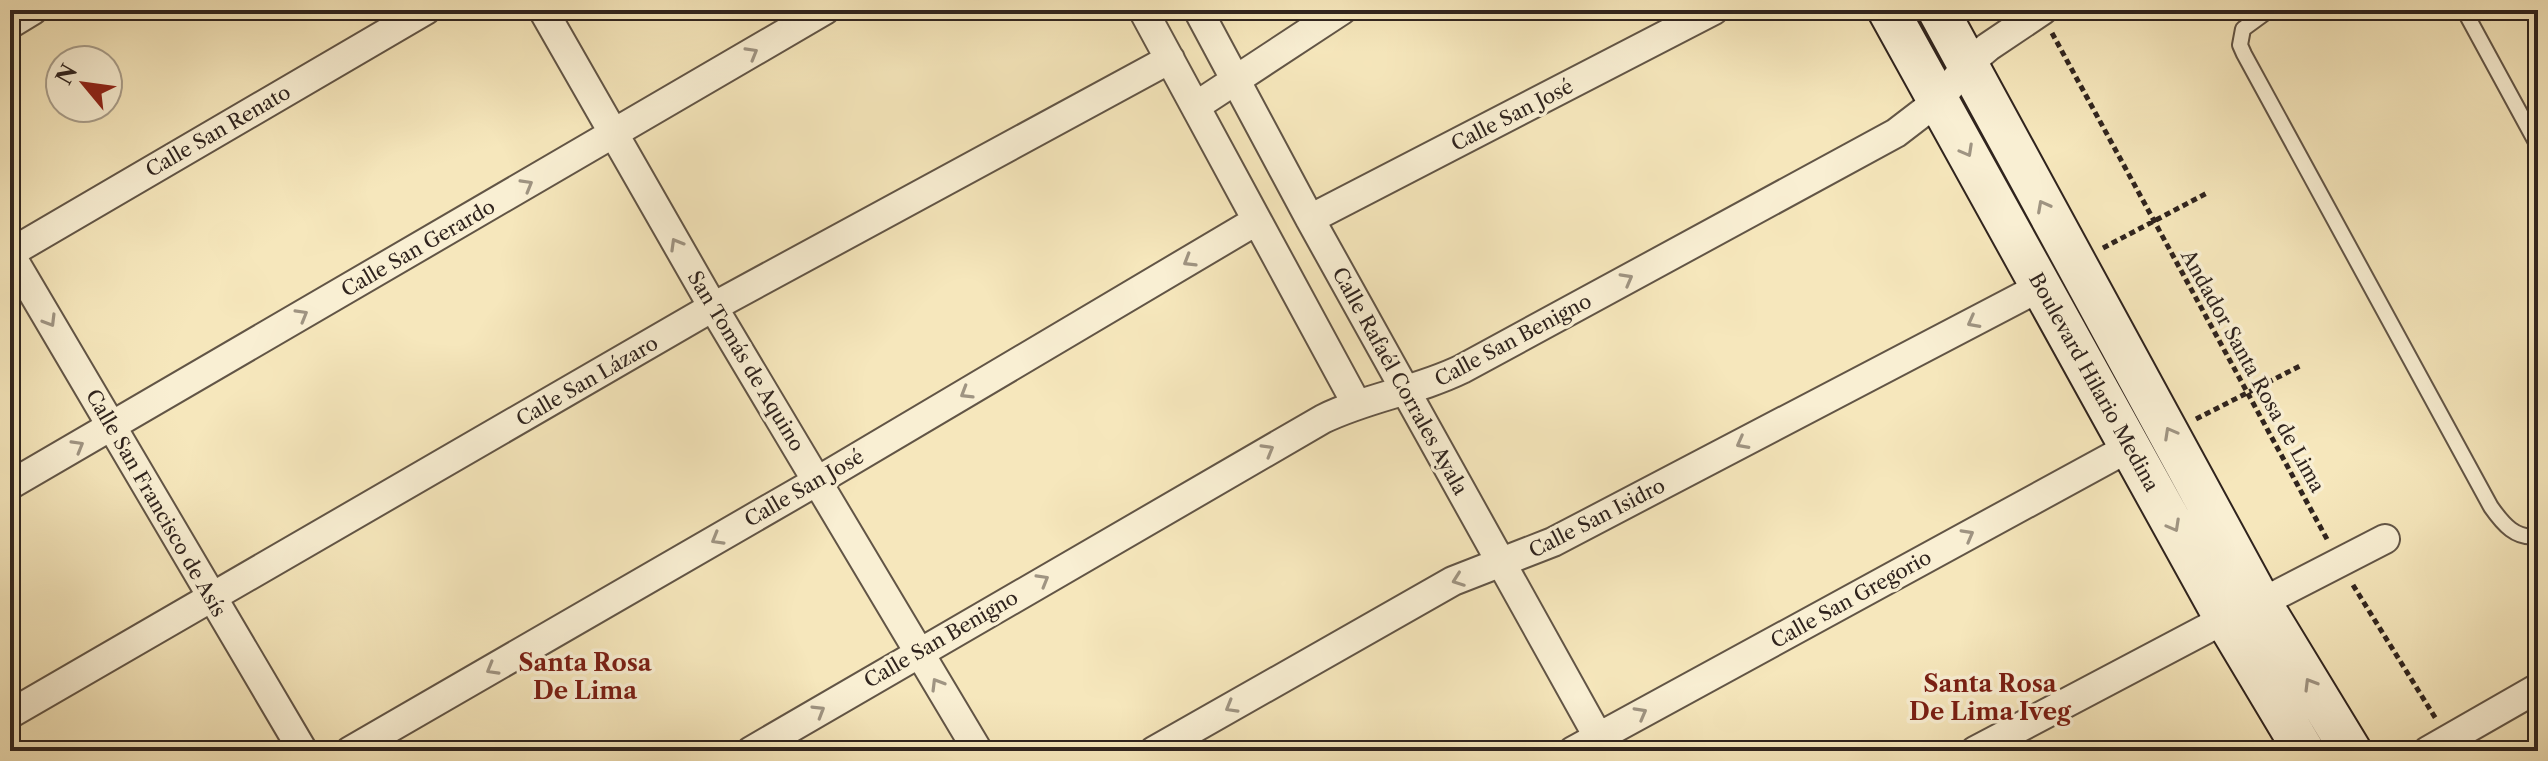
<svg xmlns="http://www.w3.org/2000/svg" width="2548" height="761" font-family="'Libre Caslon Text',serif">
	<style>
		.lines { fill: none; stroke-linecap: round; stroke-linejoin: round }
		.service-casing { stroke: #625546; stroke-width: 18 }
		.minor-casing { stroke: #625546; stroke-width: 32 }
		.secondary-casing { stroke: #30241e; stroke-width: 44 }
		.path { stroke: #30241e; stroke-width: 5; stroke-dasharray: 6 4; stroke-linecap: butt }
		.service { stroke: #f9efd3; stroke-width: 14 }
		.minor { stroke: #f9efd3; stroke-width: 28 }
		.secondary { stroke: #f9efd3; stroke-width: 40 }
		.oneway { stroke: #9f9482 }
		.labels { text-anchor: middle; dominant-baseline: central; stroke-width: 7; stroke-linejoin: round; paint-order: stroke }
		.street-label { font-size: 20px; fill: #30241e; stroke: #f9efd3 }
		.quarter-label { font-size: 24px; font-weight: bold; fill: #7a1f14; stroke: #f9efd3 }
	</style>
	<rect width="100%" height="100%" fill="#f6e7bc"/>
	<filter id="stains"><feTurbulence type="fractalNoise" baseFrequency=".0025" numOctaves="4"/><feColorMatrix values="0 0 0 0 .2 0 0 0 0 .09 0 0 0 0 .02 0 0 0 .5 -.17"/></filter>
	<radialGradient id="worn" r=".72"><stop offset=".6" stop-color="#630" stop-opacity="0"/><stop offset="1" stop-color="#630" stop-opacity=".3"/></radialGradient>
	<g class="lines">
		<defs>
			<path id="service" d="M2269,10L2243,29L2240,45L2244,54L2491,507C2503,524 2516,540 2538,536
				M2464,10L2538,146"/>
			<path id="minor" d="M543,10L713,307L978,751
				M1143,10L1356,403
				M1198,10L1310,219L1606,751
				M10,24L33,10
				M1196,106L1342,10
				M1310,219L1714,10
				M10,253L426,10
				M10,254L303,751
				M10,485L825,10
				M2261,603L2385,539
				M10,714L713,307L1170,59
				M350,751L819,480L1256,221
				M751,751L1323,419C1368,397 1417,391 1462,369L1896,133L1939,100L1968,64L1988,47L2043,10
				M1154,751L1453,581L1553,542L2042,286
				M1573,751L2130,447
				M1975,751L2225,619
				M2428,751L2538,688"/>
			<path id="secondary" d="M1888,10L2225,619L2304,751
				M1938,10L2261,603L2351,751"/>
		</defs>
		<!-- service casing -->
		<use href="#service" class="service-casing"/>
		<!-- minor casing -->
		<use href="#minor" class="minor-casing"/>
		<!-- secondary casing -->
		<use href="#secondary" class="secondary-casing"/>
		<!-- path -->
		<path class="path" d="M2052,33L2328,541
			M2103,248L2209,192
			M2196,419L2300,366
			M2353,585L2436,719"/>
		<!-- service -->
		<use href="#service" class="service"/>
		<!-- minor -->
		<use href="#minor" class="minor"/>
		<!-- secondary -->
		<use href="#secondary" class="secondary"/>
	</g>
	<!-- one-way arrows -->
	<defs><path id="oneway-chevron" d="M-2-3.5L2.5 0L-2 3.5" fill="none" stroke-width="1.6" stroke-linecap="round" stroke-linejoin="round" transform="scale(2)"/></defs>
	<g class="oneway">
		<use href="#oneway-chevron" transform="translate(752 53) rotate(-30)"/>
		<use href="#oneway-chevron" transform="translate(1967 151) rotate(61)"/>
		<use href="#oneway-chevron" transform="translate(527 185) rotate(-30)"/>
		<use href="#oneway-chevron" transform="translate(2043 206) rotate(-118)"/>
		<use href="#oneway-chevron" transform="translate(676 244) rotate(-120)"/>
		<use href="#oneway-chevron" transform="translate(1189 261) rotate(149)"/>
		<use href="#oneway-chevron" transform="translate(1627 279) rotate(-29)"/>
		<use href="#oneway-chevron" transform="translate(302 315) rotate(-30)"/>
		<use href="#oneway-chevron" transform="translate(50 321) rotate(59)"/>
		<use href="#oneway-chevron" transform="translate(1973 322) rotate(152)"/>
		<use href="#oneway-chevron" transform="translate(966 393) rotate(149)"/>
		<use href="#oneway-chevron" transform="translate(2170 433) rotate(-119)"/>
		<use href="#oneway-chevron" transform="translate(1742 443) rotate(152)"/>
		<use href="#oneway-chevron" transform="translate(78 446) rotate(-30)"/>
		<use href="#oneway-chevron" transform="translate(1268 450) rotate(-30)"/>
		<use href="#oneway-chevron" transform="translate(2174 526) rotate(61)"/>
		<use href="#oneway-chevron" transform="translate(1968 535) rotate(-29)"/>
		<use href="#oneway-chevron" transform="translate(717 539) rotate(150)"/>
		<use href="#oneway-chevron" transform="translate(1043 580) rotate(-30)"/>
		<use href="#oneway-chevron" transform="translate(1458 580) rotate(160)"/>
		<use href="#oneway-chevron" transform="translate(492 669) rotate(150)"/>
		<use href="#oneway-chevron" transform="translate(937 684) rotate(-121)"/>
		<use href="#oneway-chevron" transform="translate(2310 684) rotate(-121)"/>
		<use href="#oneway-chevron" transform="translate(1231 707) rotate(150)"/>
		<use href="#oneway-chevron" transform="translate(819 711) rotate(-31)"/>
		<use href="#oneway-chevron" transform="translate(1641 713) rotate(-29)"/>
	</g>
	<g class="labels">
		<!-- street labels -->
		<g class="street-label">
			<text transform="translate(1512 115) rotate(-27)">Calle San José</text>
			<text transform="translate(218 131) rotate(-30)">Calle San Renato</text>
			<text transform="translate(418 248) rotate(-30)">Calle San Gerardo</text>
			<text transform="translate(1513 340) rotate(-28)">Calle San Benigno</text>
			<text transform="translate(746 361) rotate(59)">San Tomás de Aquino</text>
			<text transform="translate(2253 371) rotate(61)">Andador Santa Rosa de Lima</text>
			<text transform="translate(587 381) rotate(-30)">Calle San Lázaro</text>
			<text transform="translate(1400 381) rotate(61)">Calle Rafaél Corrales Ayala</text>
			<text transform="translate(2094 382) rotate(61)">Boulevard Hilario Medina</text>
			<text transform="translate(804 488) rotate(-30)">Calle San José</text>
			<text transform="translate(156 503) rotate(60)">Calle San Francisco de Asís</text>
			<text transform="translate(1597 518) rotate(-27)">Calle San Isidro</text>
			<text transform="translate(1851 599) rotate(-29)">Calle San Gregorio</text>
			<text transform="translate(941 639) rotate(-30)">Calle San Benigno</text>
		</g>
		<!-- quarter labels -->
		<g class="quarter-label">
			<text x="585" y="662">Santa Rosa<tspan x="585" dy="28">De Lima</tspan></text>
			<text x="1990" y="683">Santa Rosa<tspan x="1990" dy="28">De Lima Iveg</tspan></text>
		</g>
	</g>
	<!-- margin -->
	<rect width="2548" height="761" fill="none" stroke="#f6e7bc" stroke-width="40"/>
	<rect x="12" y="12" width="2524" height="737" fill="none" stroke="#30241e" stroke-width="4"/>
	<rect x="20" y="20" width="2508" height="721" fill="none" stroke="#30241e" stroke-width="2"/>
	<!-- north arrow -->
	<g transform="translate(84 84) rotate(299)"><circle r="38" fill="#f9efd3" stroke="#a99e8b" stroke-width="2"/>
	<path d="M0-6L14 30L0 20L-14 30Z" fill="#8f2418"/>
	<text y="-12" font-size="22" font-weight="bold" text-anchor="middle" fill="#30241e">N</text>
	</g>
	<rect width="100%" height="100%" filter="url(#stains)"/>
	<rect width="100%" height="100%" fill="url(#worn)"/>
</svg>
